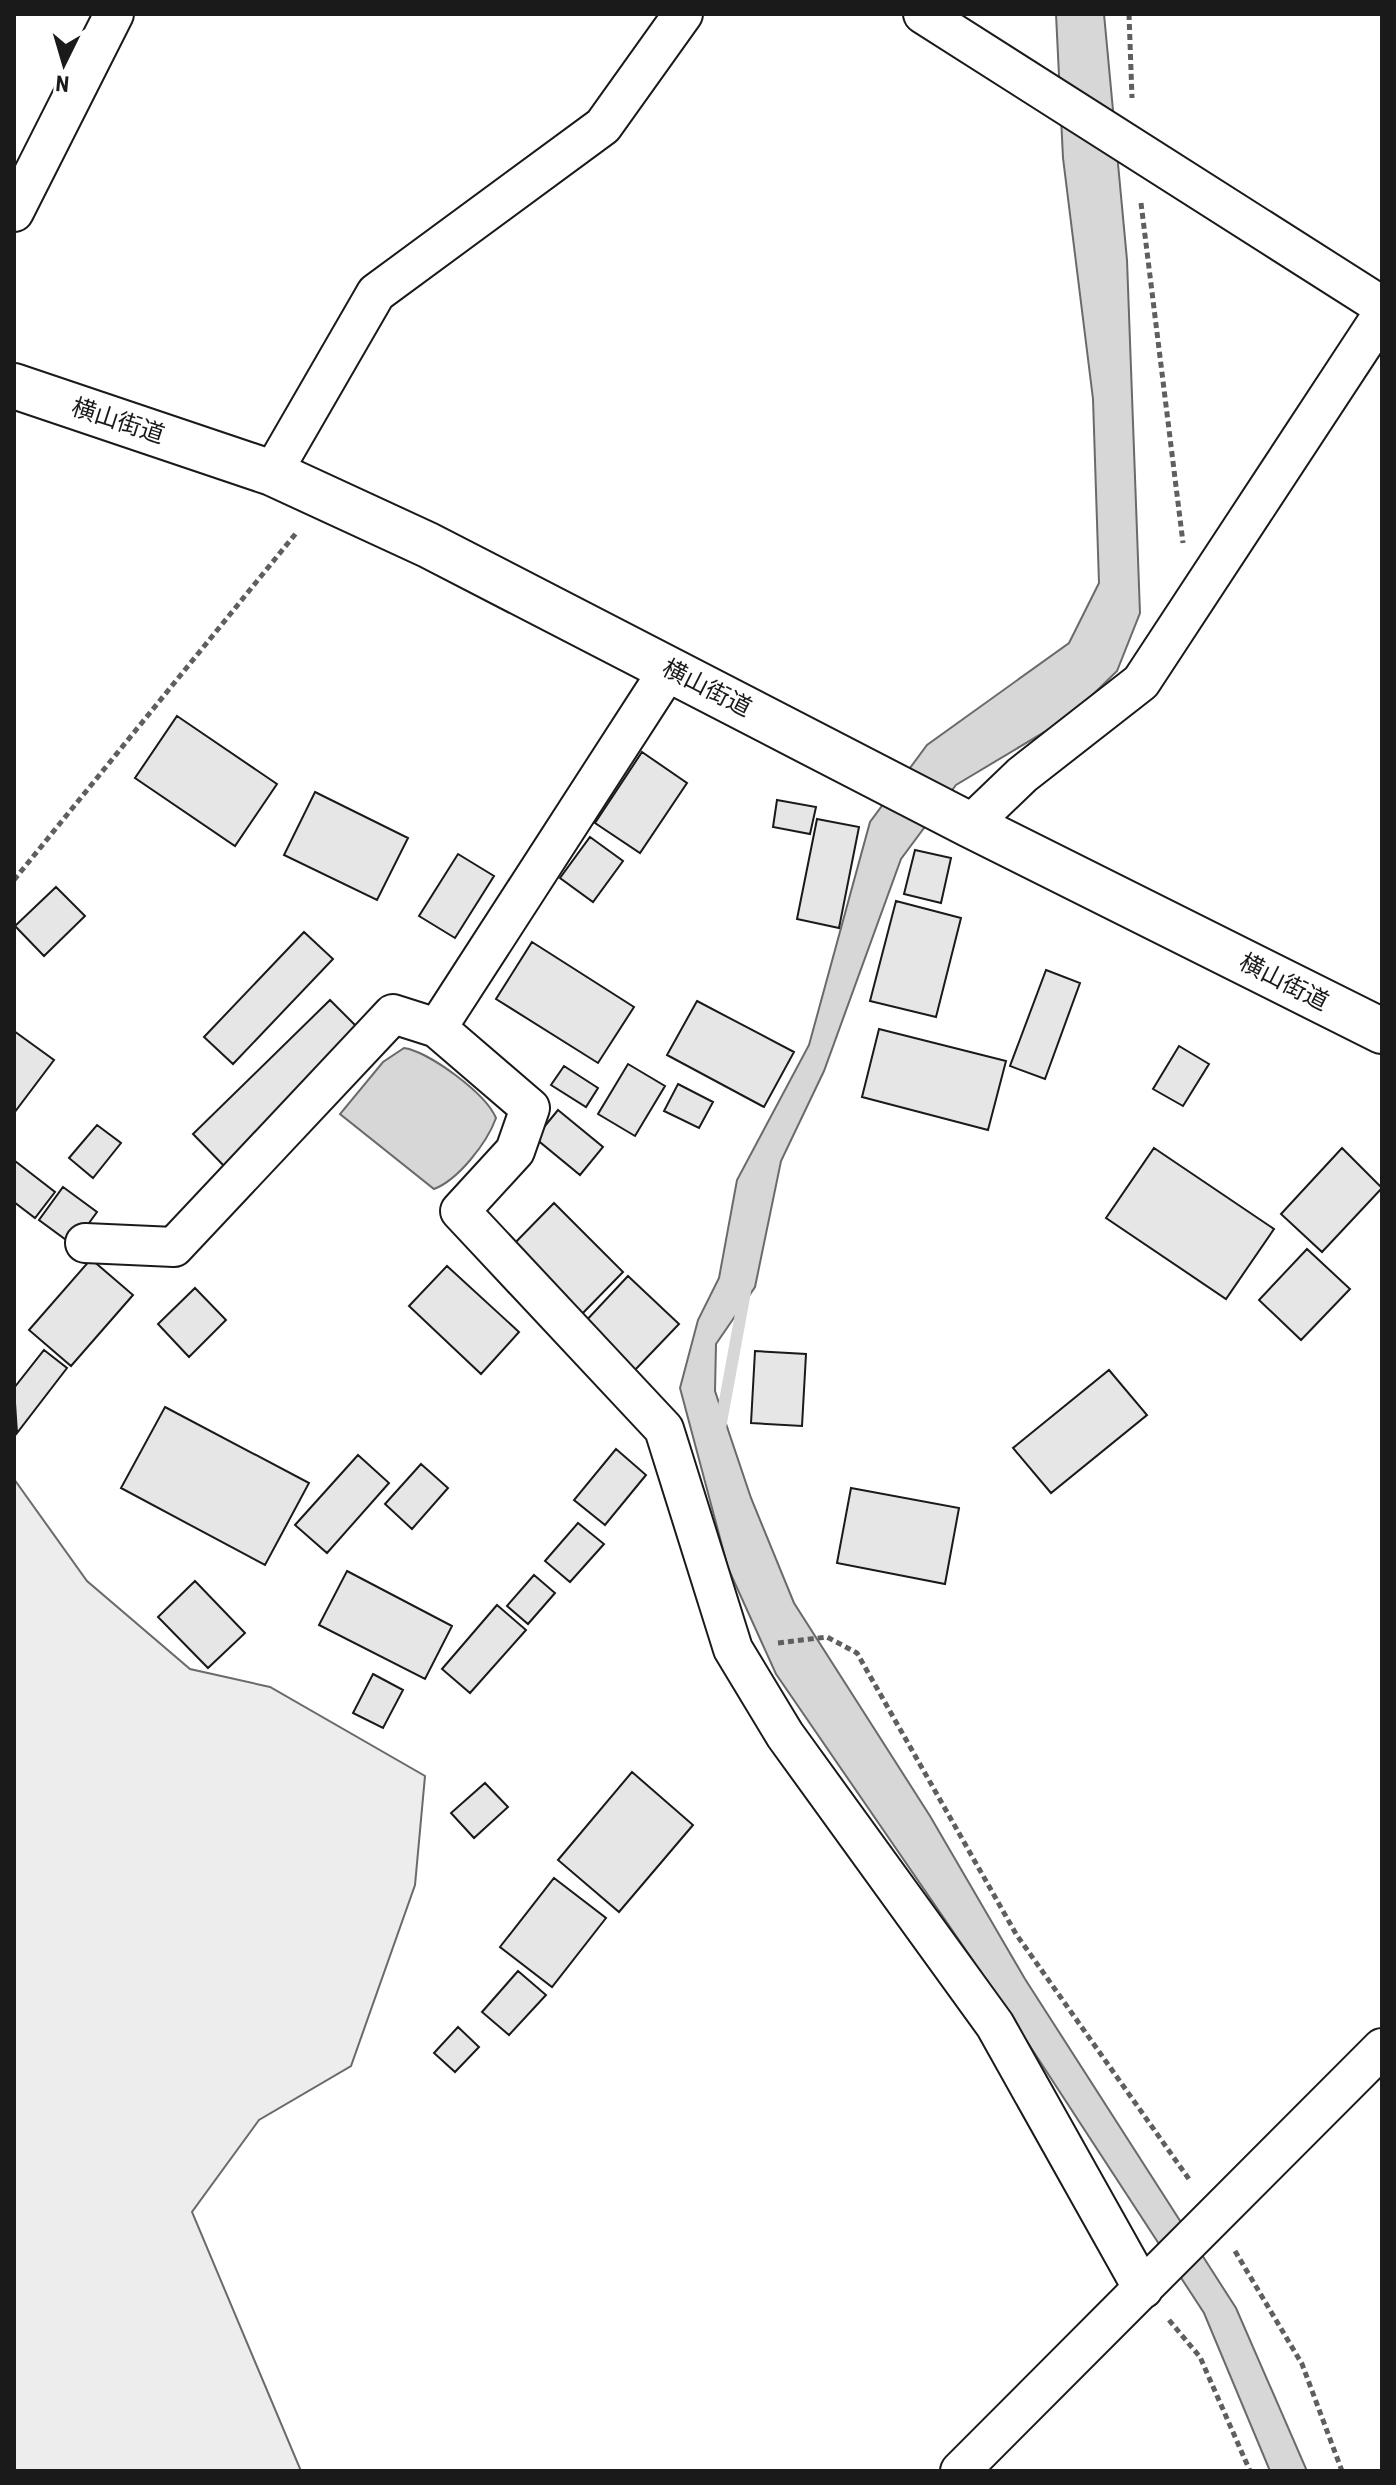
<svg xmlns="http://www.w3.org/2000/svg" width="1396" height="2485" font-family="'Roboto Condensed','Noto Sans JP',sans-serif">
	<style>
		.built { fill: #ededed; stroke: #6a6a6a; stroke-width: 2 }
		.water { fill: #d7d7d7; stroke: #6a6a6a; stroke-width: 2 }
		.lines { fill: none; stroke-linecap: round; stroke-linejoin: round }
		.stream { stroke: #d7d7d7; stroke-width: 12 }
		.building { fill: #e6e6e6; stroke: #1a1a1a; stroke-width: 2 }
		.minor-casing { stroke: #1a1a1a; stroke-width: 42 }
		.tertiary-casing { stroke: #1a1a1a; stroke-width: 48 }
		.path { stroke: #5f5f5f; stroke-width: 5; stroke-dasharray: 6 4; stroke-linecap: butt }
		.minor { stroke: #fff; stroke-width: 38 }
		.tertiary { stroke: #fff; stroke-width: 44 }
		.labels { text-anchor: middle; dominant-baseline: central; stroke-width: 6; stroke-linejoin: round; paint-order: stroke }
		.street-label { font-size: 24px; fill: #1a1a1a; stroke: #fff }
	</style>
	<rect width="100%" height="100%" fill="#fff"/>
	<!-- built -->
	<path class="built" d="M14,1479L87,1581L190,1669L270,1687L425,1776L415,1885L351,2066L259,2120L192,2212L301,2471H14Z"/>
	<!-- water -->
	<path class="water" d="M1056,14H1104L1127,260L1140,613L1117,671L1071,716L956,785L901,859L824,1071L781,1161L755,1287L716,1344L715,1391L751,1498L794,1603L930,1816L1025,1979L1236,2308L1307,2471H1270L1204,2313L994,1991L776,1674L728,1568L680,1388L698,1320L719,1278L737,1180L809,1045L870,822L927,745L1069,643L1099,583L1093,399L1063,158Z
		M404,1048C430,1052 486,1094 496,1118C487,1143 458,1180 434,1189L340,1114L383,1062Z"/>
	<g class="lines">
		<!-- stream -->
		<path class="stream" d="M720,1428L745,1292"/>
	</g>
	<!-- building -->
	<path class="building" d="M177,716L277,784L235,846L135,778Z
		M642,752L687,783L640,853L595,823Z
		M315,792L408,838L377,900L284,855Z
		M777,800L816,807L810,834L773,827Z
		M817,819L859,827L839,928L797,919Z
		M590,837L623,861L593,902L560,878Z
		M915,850L951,858L941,903L904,894Z
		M458,854L494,876L455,938L419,916Z
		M56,887L85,916L44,956L15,926Z
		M896,901L961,918L936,1017L870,1001Z
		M304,932L333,959L233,1064L204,1037Z
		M532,942L634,1007L598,1063L496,999Z
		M1046,970L1080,983L1045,1079L1010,1066Z
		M330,1000L364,1034L226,1168L193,1134Z
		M697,1001L794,1052L764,1107L667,1055Z
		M879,1029L1006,1061L988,1130L862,1097Z
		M14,1031L54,1060L14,1113Z
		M1179,1046L1209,1064L1183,1106L1153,1089Z
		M628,1064L665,1086L635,1136L598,1114Z
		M564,1066L598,1088L586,1107L551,1085Z
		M678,1084L713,1102L699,1128L664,1111Z
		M558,1110L603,1147L580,1175L535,1138Z
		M97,1125L121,1143L93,1178L69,1158Z
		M1154,1148L1274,1229L1226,1299L1106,1218Z
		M1342,1148L1382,1188L1322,1252L1281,1214Z
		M15,1161L55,1192L35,1218L14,1202Z
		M63,1187L97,1212L73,1245L39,1220Z
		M554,1203L623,1272L578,1318L508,1250Z
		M1307,1249L1350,1289L1301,1340L1259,1300Z
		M91,1259L133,1295L71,1366L29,1330Z
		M447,1266L519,1332L481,1374L409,1306Z
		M628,1276L679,1324L633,1372L583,1324Z
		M195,1288L226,1320L189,1357L158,1324Z
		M44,1350L67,1368L17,1433L14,1388Z
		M755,1351L806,1354L802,1426L751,1423Z
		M1109,1370L1147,1415L1051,1493L1013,1448Z
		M165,1407L309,1483L265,1565L121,1488Z
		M616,1449L646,1475L605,1525L574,1500Z
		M358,1455L389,1483L327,1553L295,1525Z
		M421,1464L448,1488L412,1529L385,1504Z
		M851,1488L959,1508L945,1584L837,1563Z
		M578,1523L604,1544L570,1582L545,1561Z
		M347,1571L452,1626L425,1679L319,1625Z
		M534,1575L555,1593L528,1624L507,1606Z
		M195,1581L245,1633L208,1668L158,1617Z
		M497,1605L526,1630L470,1693L442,1669Z
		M373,1674L403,1690L383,1728L353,1713Z
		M632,1772L693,1825L619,1912L558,1860Z
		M485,1783L508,1807L474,1838L451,1813Z
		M554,1878L606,1918L552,1987L500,1947Z
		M518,1971L546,1995L509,2035L482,2012Z
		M458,2027L479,2047L455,2072L434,2053Z"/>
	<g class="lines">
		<defs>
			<path id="minor" d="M923,14L1382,306
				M14,212L114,14
				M272,473L376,293L603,126L683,14
				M669,669L437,1028L530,1108L515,1151L460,1211L664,1429L733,1649L785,1735L995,2025L1143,2289
				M970,825L1022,775L1141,682L1382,315
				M85,1243L174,1247L393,1014L437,1028
				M960,2471L1382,2048"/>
			<path id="tertiary" d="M14,386L272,473L428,545L970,825L1382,1031"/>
		</defs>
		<!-- minor casing -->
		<use href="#minor" class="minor-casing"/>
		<!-- tertiary casing -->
		<use href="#tertiary" class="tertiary-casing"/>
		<!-- path -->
		<path class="path" d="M1129,14L1132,98
			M1141,203L1183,543
			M14,880L297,532
			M778,1643L827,1637L857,1653L1016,1934L1191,2182
			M1235,2251L1302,2364L1342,2471
			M1169,2320L1200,2357L1250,2471"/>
		<!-- minor -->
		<use href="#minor" class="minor"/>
		<!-- tertiary -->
		<use href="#tertiary" class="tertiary"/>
	</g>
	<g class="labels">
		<!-- street labels -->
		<g class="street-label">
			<text transform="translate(118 421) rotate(18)">横山街道</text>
			<text transform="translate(707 688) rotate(27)">横山街道</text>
			<text transform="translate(1284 982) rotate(27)">横山街道</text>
		</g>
	</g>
	<!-- border -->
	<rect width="1396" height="2485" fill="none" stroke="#1a1a1a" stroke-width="32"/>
	<!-- north arrow -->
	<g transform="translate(64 64) rotate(185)" stroke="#ffffff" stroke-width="6" paint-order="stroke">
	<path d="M0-6L14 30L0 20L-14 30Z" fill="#1a1a1a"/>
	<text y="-12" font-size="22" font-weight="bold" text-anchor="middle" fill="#1a1a1a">N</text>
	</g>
</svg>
